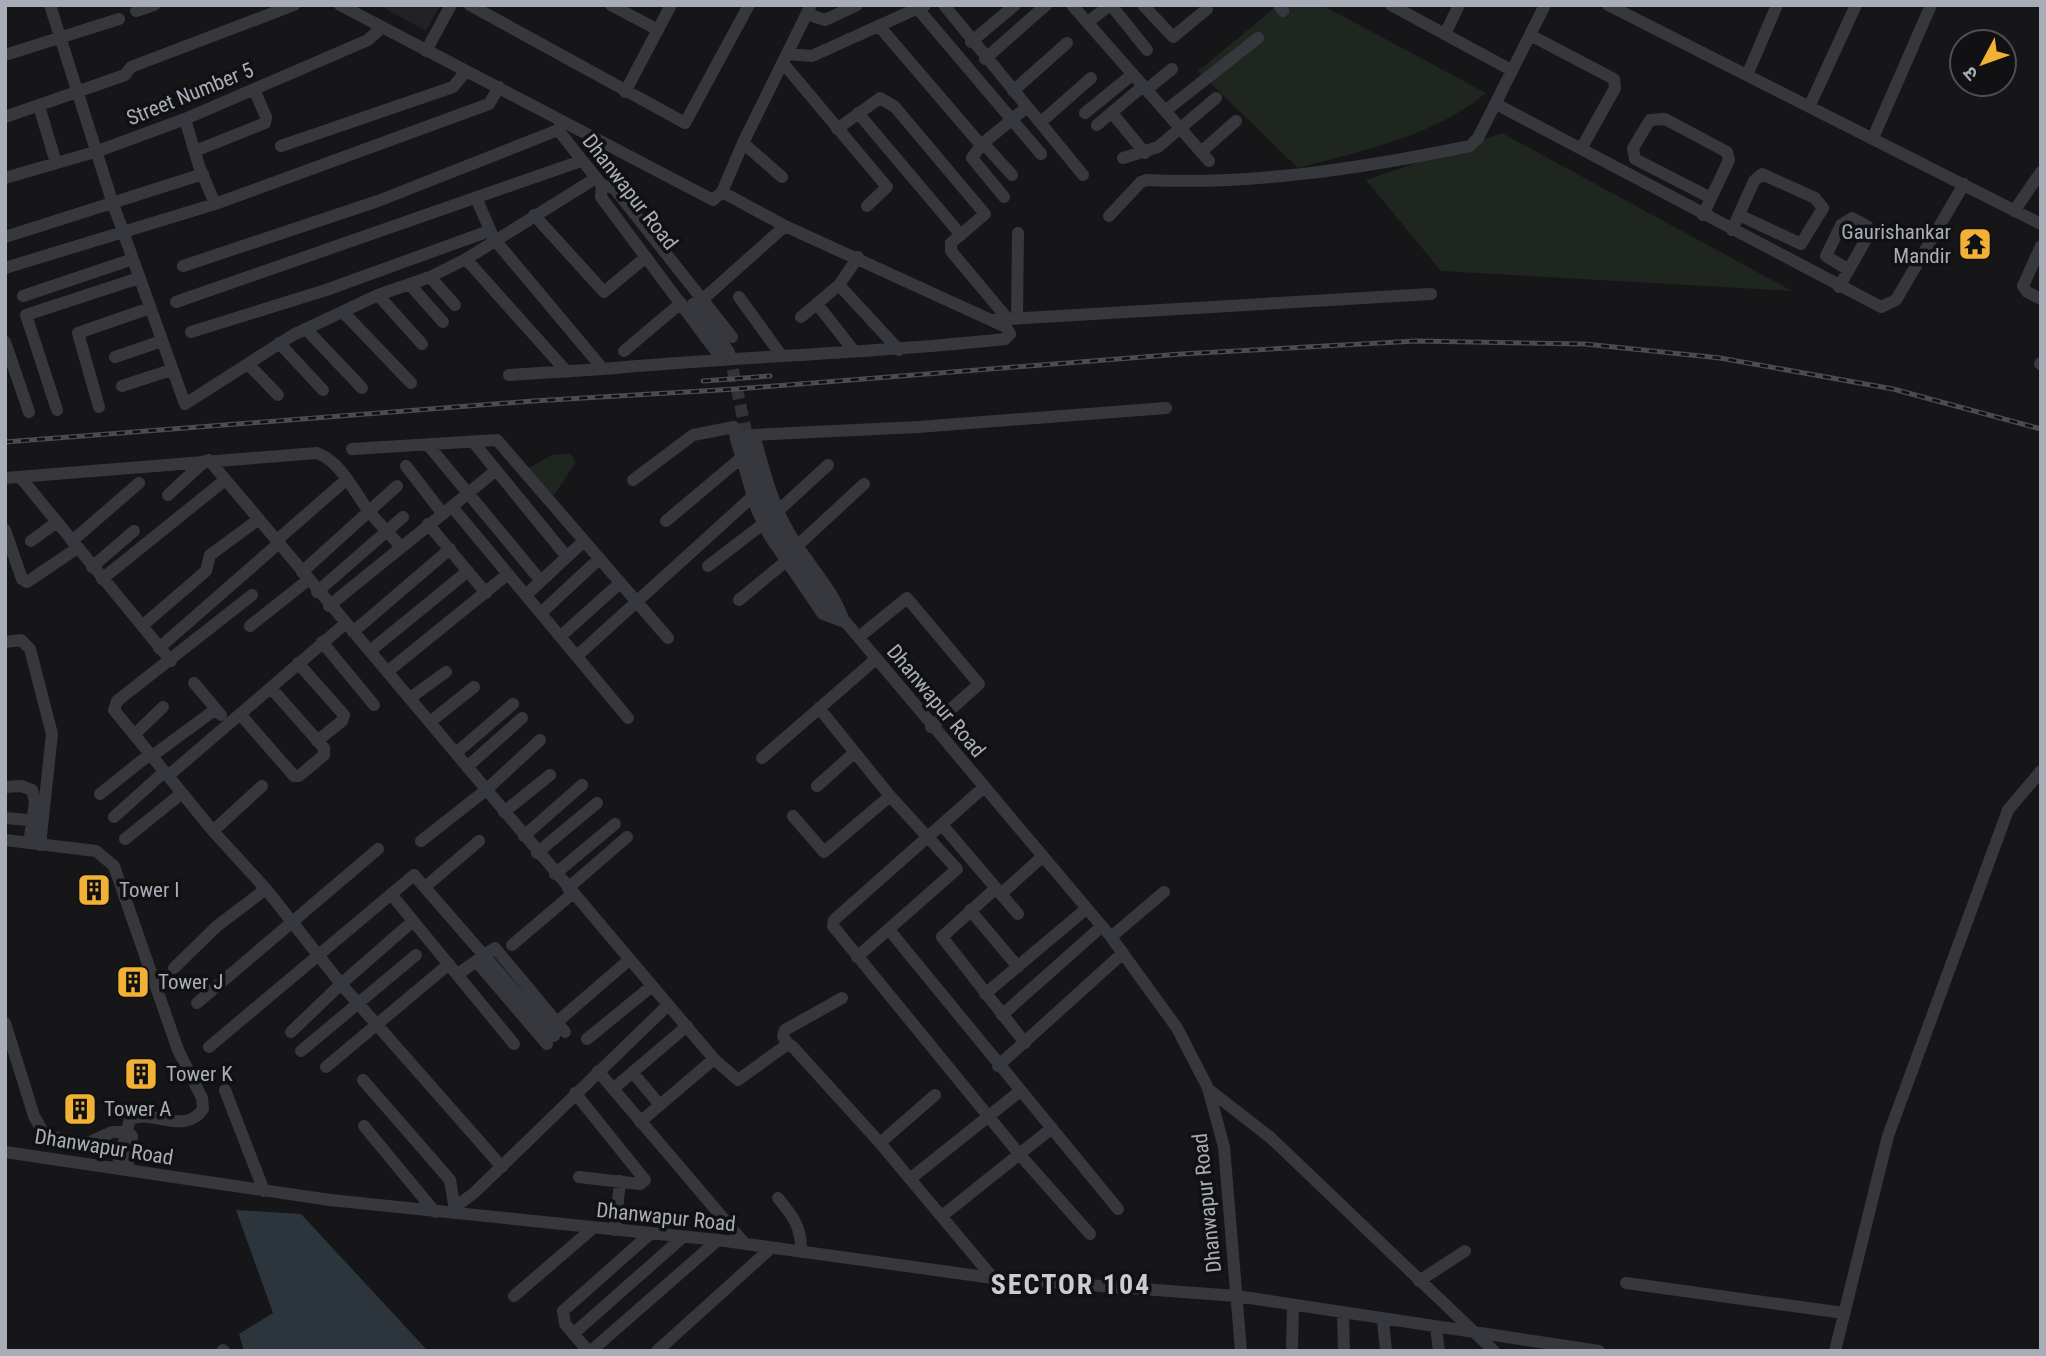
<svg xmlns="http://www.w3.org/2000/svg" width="2046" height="1356" font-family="'Roboto Condensed','Noto Sans Devanagari',sans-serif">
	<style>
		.built { fill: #222225 }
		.green { fill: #1e261f }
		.water { fill: #2c353c }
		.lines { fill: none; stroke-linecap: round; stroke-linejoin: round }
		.minor-tunnel { stroke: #333438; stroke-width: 12; stroke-dasharray: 12 6; stroke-linecap: butt }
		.minor { stroke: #37383d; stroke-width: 12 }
		.rail-casing { stroke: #4a4c52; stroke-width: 5 }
		.rail { stroke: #111113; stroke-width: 2.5; stroke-dasharray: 8; stroke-linecap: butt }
		.labels { text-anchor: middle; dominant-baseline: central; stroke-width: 7; stroke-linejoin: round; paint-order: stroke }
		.street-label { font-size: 21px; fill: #a8adb8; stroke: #111113 }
		.poi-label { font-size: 21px; fill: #a8adb8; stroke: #111113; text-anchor: start }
		.district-label { font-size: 28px; font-weight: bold; letter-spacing: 2px; fill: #c9ccd4; stroke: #111113 }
	</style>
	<rect width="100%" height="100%" fill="#161618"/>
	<!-- built -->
	<path class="built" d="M379,5H440L426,31Z"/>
	<!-- green -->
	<path class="green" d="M1278,5H1322L1486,93C1433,137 1363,150 1298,168L1198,71Z
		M1502,133L1792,291L1441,271L1366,180Z
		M570,453L576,462L551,500L527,469L552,455Z"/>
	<!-- water -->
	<path class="water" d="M236,1210L301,1214L428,1351H244L239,1334L273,1313Z"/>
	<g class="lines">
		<!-- minor-tunnel -->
		<path class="minor-tunnel" d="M729,352L748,441"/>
		<!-- minor -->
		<path class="minor" d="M50,5L112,201L185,404L293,335L378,295L430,277L466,259L596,178
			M340,5L713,200L722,192L743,143L811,5
			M470,5L685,123L749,5
			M611,5L658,30
			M944,5L1083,175
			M1072,5L1209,161
			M1111,5L1147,50
			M1143,5L1173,37L1207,9
			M1279,5L1283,11
			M1391,5L1511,70
			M1608,5L2041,224
			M918,9L1041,154
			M136,11L154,5
			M807,14L825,20L857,5
			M1088,22L1110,5
			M879,26L981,145L1027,107
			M1445,34L1459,5
			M1530,35L1614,79L1615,88L1581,149
			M971,42L1015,5
			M426,51L451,5
			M787,54L812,56L925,5
			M5,55L119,19
			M985,59L1046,5
			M783,63L887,187L867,206
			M1748,73L1777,5
			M1146,90L1172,69
			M1013,91L1067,43
			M625,92L671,5
			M1496,104L1881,307L1896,300L1964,184
			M1810,105L1856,5
			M39,106L56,163
			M1165,111L1258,38
			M858,113L961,235
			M1085,113L1133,74
			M1112,113L1145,153
			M5,117L125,75L131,67L294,5
			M185,119L199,166L215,204
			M1041,122L1091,78
			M561,124L558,130L601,184
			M1097,125L1143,86
			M837,129L880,98L895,107L985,214L951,243V251L1007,318
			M1873,138L1931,5
			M743,143L782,177
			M983,143L1012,175
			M981,145L972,158L1004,197
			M281,146L453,87L466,71
			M195,151L265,123L266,117L254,89
			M1201,152L1236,121
			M1123,158L1158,147L1216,98
			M5,178L98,151L185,119L368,40L381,28
			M477,200L494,239L603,369L509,375
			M2014,211L2041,172
			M534,215L604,292L646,257
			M1703,215L1729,160L1727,152L1665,119L1650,120L1633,148L1635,159L1711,198
			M1109,216L1141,182L1147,180C1256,185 1363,168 1470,146L1478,138L1545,5
			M1732,230L1754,181L1762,174L1815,198L1823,208L1801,244L1739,215
			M5,237L203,174
			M2041,246L2023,286L2027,292L2041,299
			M466,259L567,372
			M183,266L378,201L558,130
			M5,268L215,204L489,104L499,87
			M430,277L455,305
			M839,285L899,350
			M411,286L443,322
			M1839,287L1869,234L1867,226L1852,218L1841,225L1826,256L1849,270
			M378,295L422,344
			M23,296L133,259
			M739,297L781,355
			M702,300L785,226
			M176,302L581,161
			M693,304L729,352
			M817,304L854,351
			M344,313L411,383
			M1017,316L1018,233
			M801,317L839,285L858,257
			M991,320L1431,294
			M306,329L362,388
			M191,332L326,290L489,231
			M5,342L29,412
			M279,343L323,390
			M624,351L681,303
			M115,357L162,341
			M721,358L601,197L602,185L614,188L732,337
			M248,364L278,395
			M2040,364L2041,363
			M603,369C737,356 871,354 1005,339L1010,334L1006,327L785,226L722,192
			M122,386L171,370
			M99,407L78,333L150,308
			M57,410L26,315L139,278
			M754,435C763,467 771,500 787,529C804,561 833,587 844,622L823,614L769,535L757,510L736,439Z
			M754,435L918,427L1166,408
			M748,441L767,510L801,569L1111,937L1177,1028L1208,1088L1224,1147L1241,1351
			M474,443L567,557
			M428,445L541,581
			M352,449L497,440L668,638
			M209,460C376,661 546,859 714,1059L738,1080L788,1044L793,1047L880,1143L993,1278
			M406,466L443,514
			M5,478L317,453C341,462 353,490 368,510C378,523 390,534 401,547
			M21,478L171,661
			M633,480L693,435L734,427L736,439
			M168,495L205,461
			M453,508L628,718
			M778,511L828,465
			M666,521L741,458
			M428,524L486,593
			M5,530L22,579L27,582L76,549
			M31,541L57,522
			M72,541L139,483
			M276,541L347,479
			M797,546L864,484
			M708,566L763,524
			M92,567L134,531
			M302,572L397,486
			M102,579L225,480
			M317,592L403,517
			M252,595L117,701L114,710L213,831L266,889L341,984L502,1167
			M526,595L584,541
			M739,600L785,562
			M329,606C384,561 440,517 495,471
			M542,612L599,559
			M142,626L206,571L210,555L259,519
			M250,626L308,580
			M353,632L450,549
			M562,635L620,583
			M859,637L907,598L979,684L931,727
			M5,642L21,640L30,649L52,734L40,845
			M322,642L374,705
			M159,648L278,544
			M370,651L468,571
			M578,655L752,497
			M298,663L344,715L342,721L317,741
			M387,672L508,574
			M194,683L221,715
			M410,698L446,672
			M819,708L890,796L957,869L857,957
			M240,714L294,776H299L324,755V748L271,688
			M430,722L474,687
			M135,734L163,707
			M456,753L513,704
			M152,756L216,709
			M762,758L876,659
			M467,767L522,718
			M168,776L346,623
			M817,786L854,753
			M5,787L21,786L32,790L35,802L29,843
			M983,788L834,920L833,926L1020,1155L1090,1234
			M100,794L150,754
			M504,812L550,775
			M793,816L824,852L890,796
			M114,817L164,772
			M5,818L40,821
			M943,826L1018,914
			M213,831L262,786
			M524,836L582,785
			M125,839L182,793
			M5,840L96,851L114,866L178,1050L202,1098L203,1109C185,1136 153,1109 130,1119L117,1168
			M421,841L486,790L540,740
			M537,853L597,803
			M555,874L615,824
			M425,887L479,841
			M568,888L627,837
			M996,888L942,937L1025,1043
			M391,894L514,1044
			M1001,894L1042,857
			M970,910L1018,967
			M890,931L1118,1209
			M1111,937L1164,892
			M512,945L572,894
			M476,961L547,1044
			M174,968L217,926L266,889
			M458,974L495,948L565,1032
			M985,994L1086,909
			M197,1003L378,849
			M1002,1015L1101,927
			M557,1022L629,960
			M5,1023L34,1116L45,1136L88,1143L112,1132H127
			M291,1032L341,984L413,921
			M587,1039L652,986
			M788,1044L783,1036L785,1030L842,998
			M209,1047L414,875L554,1036
			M301,1051L416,955
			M998,1066L1123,953
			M326,1067L449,964
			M598,1071L745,1244
			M633,1073L660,1105
			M363,1080L450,1180L455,1210
			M613,1089L687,1026
			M1208,1089L1271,1138L1494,1351
			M225,1090L264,1191
			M575,1093L645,1180L640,1184L579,1177
			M640,1122L714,1059
			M364,1126L435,1212
			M127,1132L132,1136L127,1170
			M880,1143L935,1095
			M5,1152L330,1200L718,1240L993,1278L1237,1296L1599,1351
			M910,1179L1019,1092
			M778,1198C793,1216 802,1228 801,1252
			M455,1207L474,1193L668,1005
			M942,1216L1052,1128
			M615,1230L620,1181
			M1419,1281L1465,1251
			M1626,1283L1844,1313
			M514,1296L592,1229
			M1343,1314L1344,1351
			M1383,1320L1386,1351
			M1436,1328L1439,1351
			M573,1334L683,1237
			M1292,1346L1293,1305
			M223,1350L224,1351
			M588,1351L565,1324L563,1311L650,1234
			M591,1351L718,1240
			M657,1351L770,1249
			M1835,1351L1888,1136L2008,810L2041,771"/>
		<defs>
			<path id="rail" d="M703,381L770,376
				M5,442L533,401L736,389L1181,354L1416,341L1585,344L1720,358L1893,389L2041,429"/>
		</defs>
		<!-- rail casing -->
		<use href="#rail" class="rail-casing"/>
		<!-- rail -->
		<use href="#rail" class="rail"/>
	</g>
	<!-- icons -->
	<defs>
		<symbol id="temple-square" viewBox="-11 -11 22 22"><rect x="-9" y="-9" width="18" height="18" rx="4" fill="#f2b134" stroke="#111113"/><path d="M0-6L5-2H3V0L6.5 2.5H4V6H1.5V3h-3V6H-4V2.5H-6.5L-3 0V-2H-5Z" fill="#111"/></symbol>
		<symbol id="building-square" viewBox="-11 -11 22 22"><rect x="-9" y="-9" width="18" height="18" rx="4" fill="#f2b134" stroke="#111113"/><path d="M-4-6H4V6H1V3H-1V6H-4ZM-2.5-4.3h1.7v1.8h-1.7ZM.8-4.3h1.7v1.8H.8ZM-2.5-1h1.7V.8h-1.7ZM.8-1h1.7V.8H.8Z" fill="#111"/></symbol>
	</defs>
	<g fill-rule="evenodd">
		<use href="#temple-square" x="1956" y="225" width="38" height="38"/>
		<use href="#building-square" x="75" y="871" width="38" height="38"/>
		<use href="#building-square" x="114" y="963" width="38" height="38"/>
		<use href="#building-square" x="122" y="1055" width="38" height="38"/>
		<use href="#building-square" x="61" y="1090" width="38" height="38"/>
	</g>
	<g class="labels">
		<!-- street labels -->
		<g class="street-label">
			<text transform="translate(190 94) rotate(-22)">Street Number 5</text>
			<text transform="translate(630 192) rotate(52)">Dhanwapur Road</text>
			<text transform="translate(936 701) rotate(50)">Dhanwapur Road</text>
			<text transform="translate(104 1147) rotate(9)">Dhanwapur Road</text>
			<text transform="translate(1207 1203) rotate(-96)">Dhanwapur Road</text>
			<text transform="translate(666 1217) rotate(6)">Dhanwapur Road</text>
		</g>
		<!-- poi labels -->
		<g class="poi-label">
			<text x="1951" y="232" text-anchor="end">Gaurishankar<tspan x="1951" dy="24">Mandir</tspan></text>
			<text x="119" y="890">Tower I</text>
			<text x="158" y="982">Tower J</text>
			<text x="166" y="1074">Tower K</text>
			<text x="104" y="1109">Tower A</text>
		</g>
		<!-- district labels -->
		<g class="district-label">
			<text x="1071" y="1284">SECTOR 104</text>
		</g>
	</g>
	<!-- border -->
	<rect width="2046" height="1356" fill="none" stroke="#a8adb8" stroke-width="14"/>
	<!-- north arrow -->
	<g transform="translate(1983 63) rotate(229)"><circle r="33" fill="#111113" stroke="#4d4f55" stroke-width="2"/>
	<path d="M0-5L12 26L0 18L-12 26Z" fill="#f2b134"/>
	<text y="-10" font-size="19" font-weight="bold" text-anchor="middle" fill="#a8adb8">उ</text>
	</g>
</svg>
